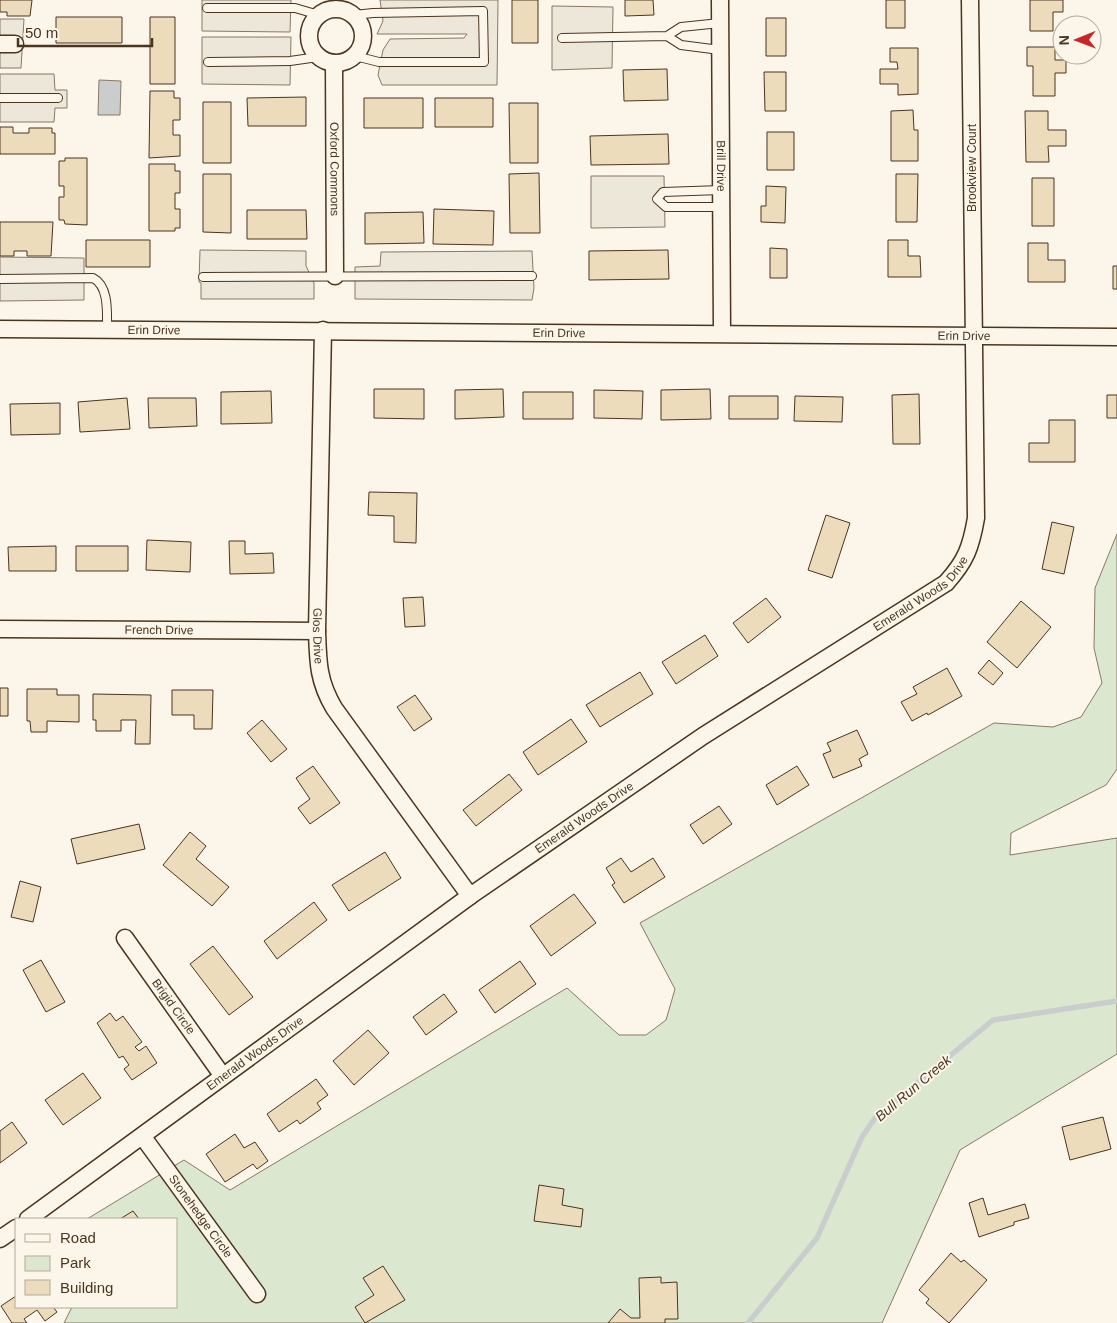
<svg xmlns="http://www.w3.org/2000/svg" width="1117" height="1323" font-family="Arial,sans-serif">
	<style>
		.green { fill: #dce7d0; stroke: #887966 }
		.parking { fill: #ede7d9; stroke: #887966 }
		.water { fill: #c9cecd; stroke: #887966 }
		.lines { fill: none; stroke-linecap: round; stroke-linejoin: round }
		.stream { stroke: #c9cecd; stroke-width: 5.5 }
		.building { fill: #ecdcbc; stroke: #4a3520 }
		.service-casing { stroke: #4a3520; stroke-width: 10 }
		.minor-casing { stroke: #4a3520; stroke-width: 19 }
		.service { stroke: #fbf6e9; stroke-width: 8 }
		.minor { stroke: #fbf6e9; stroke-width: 16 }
		.labels { text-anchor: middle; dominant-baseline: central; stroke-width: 4; stroke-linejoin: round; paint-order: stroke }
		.street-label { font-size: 12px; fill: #4a3520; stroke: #fbf6e9 }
		.water-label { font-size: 14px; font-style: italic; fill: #4a3520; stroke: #fbf6e9 }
	</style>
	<rect width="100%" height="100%" fill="#fbf6e9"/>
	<!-- green -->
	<path class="green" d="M1117,534V769L1106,785L1011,833L1010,855L1117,838V1054L960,1150L882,1323H64L72,1307H176V1219H87L184,1160L230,1190L567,988L619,1035H646L666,1020L675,989L640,923L994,723L1053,727L1081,717L1102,683L1094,648L1095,588Z"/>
	<!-- parking -->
	<path class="parking" d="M202,0H291L290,32L202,31Z
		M380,0H498L497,85H382L378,75L383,50L390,39L464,38L467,34H377L383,21Z
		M552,6L613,7L612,68L552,70Z
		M0,19H24L21,68H0Z
		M202,37H291L290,85L202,84Z
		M0,74H54L55,90H67V108H55L54,122H0Z
		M591,176H664L665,227L591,228Z
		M200,250L306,251V266L314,283V299H201V283L199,282Z
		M532,251L534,288L532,300L355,299V267L380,266L381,252Z
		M0,257L84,258V300L0,301Z"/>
	<!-- water -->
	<path class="water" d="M99,80L121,81L120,115H98Z"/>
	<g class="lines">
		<!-- stream -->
		<path class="stream" d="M748,1323L817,1238L862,1137L875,1118L993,1020L1117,1001"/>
	</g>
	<!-- building -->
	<path class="building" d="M0,0H32L30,16H7V12H0Z
		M512,0H538V43H512Z
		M625,0H653L654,15L625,16Z
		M886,0H905V28H886Z
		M1030,0H1063V12H1053V31H1030Z
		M56,17H122V43H56Z
		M150,17H175V84H150Z
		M766,18H786V56H766Z
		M1027,47H1055V60H1066V73H1055V96H1033V66H1027Z
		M890,48H918V94L898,95V84H880V69H898L897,62H890Z
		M667,69L668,100L624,101L623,70Z
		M764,72H786V111H765Z
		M150,91H174V98H180V120H173V135H180V156L149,158Z
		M306,97V126H248L247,98Z
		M364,98H423V128H364Z
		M435,98H493V127H435Z
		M203,102H231V163H203Z
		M509,103H538V163H510Z
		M913,110L914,130H918V161H891V111Z
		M1025,111H1048V130H1066V146H1048L1049,162H1026Z
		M0,127H13V133H29V128H52V133H55V154H0Z
		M767,132H794V170H767Z
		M668,134L669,164L591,165L590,136Z
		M65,158H87V225L65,224L64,220H59V197H64V186H59V161H65Z
		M149,164H175V171H180V193H175V209H180V228H175V231H149Z
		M539,173L540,233H510L509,174Z
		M203,174H231V233L203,232Z
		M896,174H918L917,222H896Z
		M1032,178H1054V226H1032Z
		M766,186L786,187L785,223L761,222V206H766Z
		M434,209L494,211L493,245L433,244Z
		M247,210H306L307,239H247Z
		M423,212L424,243L365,244V213Z
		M0,222H53L51,256H27V251H14V256H0Z
		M86,240H150V267H86Z
		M888,240H908V256H920L921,277H888Z
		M1028,243H1048V260H1065V282H1028Z
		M770,248L787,249V278H770Z
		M668,250L669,279L589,280V251Z
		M1113,266H1117V289H1113Z
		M374,389H424V419L374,418Z
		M503,389L504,417L455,419V390Z
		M710,389L711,419L661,420V390Z
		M594,390L643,391L642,419L594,418Z
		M271,391L272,423L221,424V392Z
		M523,392H573V419H523Z
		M919,394L920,444H893L892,395Z
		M1107,395H1117V418H1107Z
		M729,396H778V419H729Z
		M795,396L843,397L842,422L794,421Z
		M127,398L130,429L80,432L78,402Z
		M148,398H196L197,426L149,428Z
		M60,403V434L11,435L10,404Z
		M1049,420H1075V462H1029V443H1049Z
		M369,492L417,493L416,543L394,542V516L368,515Z
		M826,515L850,523L832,578L808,570Z
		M1052,522L1074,527L1064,574L1042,569Z
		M147,540L191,542L190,572L146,570Z
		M229,541H245V554L273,553L274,573L230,574Z
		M56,546V571H9L8,547Z
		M76,546H128V571H76Z
		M423,597L425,626L405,627L403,598Z
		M766,598L781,617L748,643L733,623Z
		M1021,601L1051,627L1017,668L987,642Z
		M705,635L718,656L676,684L662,662Z
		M989,660L1003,673L993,685L978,673Z
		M947,668L962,696L928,715L927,713L912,721L901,702L917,694L913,687Z
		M640,672L653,694L600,727L586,705Z
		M0,688H8V716H0Z
		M27,689H57V695H79V722L47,721V732H31L30,721H27Z
		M172,690H213L212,729H194V715H172Z
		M93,694L151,695L150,744H135L136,720H121V731H96V720H93Z
		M415,695L432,719L414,731L397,707Z
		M571,719L587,742L538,775L523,752Z
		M262,720L287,749L271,762L247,733Z
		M857,730L868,754L859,759L862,766L833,778L823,754L831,751L827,743Z
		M313,766L340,803L310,824L298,808L310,799L296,778Z
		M797,766L809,785L777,805L766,785Z
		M509,774L522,790L476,826L463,810Z
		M719,806L732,824L703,844L690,825Z
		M139,824L145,849L77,864L71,839Z
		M190,832L206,846L196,859L229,887L212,906L163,865Z
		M385,852L401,878L349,911L332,885Z
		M621,858L631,872L653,858L665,877L624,903L612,885L615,883L606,868Z
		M20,881L41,887L33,922L11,917Z
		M574,894L596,923L551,956L530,926Z
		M314,902L327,920L277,959L264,941Z
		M213,946L253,997L229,1015L190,964Z
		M41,960L65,1002L46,1012L23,970Z
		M520,961L536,984L495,1013L479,990Z
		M444,994L457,1012L426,1035L413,1017Z
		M110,1013L116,1021L123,1016L142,1042L135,1047L139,1051L146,1046L157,1063L132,1080L124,1069L129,1065L123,1056L119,1058L97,1023Z
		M368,1030L389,1053L354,1085L333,1061Z
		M83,1073L101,1098L63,1125L45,1100Z
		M316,1079L328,1095L317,1103L321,1109L300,1124L297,1120L279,1132L267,1114Z
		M1103,1117L1111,1149L1070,1160L1062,1127Z
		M12,1122L27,1143L0,1163V1131Z
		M235,1134L244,1148L255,1142L268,1161L257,1169L253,1164L225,1182L206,1154Z
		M539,1185L564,1189L562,1205L583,1209L581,1227L534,1221Z
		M983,1198L988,1215L1025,1204L1029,1218L1014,1222V1225L979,1237L969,1203Z
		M133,1211L139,1219H120Z
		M951,1253L961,1262L964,1260L987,1280L949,1323L926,1303L929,1299L919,1290Z
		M383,1266L405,1300L365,1323L355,1307L374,1295L363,1278Z
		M661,1277V1283L677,1282L678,1319H665V1323H608L620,1309L631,1318H640L639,1278Z
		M16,1296V1307H53L57,1312L45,1321L37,1310L24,1319L27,1323H12L1,1306Z"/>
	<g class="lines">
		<defs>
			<path id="service" d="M207,8H295L319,15
				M354,15L373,13L483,11L484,62H379L355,56
				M667,36L681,27L720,23
				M562,38L667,36L681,45L720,50
				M208,62L290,61L318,57
				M0,98H58
				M721,207H666L657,199L663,192L721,190
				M203,277L532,276
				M0,279L93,278C109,286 107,312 107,329"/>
			<g id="minor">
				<path id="s1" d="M720,0L722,332"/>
				<circle cx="336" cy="36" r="27"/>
				<path d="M0,44H15"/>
				<path id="s2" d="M334,63L335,276"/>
				<path id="s3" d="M0,329L1117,337"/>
				<path id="s4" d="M323,330L317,631C318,662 318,681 334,708L470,896"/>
				<path id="s5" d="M0,629L317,631"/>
				<path id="s6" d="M125,938L222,1075"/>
				<path id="s7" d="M143,1137L257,1294"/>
				<path id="s8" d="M28,1219L470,896L703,736L946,583C966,561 971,547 976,518L970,0"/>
				<path d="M0,1239L16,1228"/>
			</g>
		</defs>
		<!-- service casing -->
		<use href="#service" class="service-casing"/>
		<!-- minor casing -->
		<use href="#minor" class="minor-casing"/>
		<!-- service -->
		<use href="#service" class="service"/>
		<!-- minor -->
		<use href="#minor" class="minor"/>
	</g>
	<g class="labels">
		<!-- street labels -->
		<g class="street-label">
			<text stroke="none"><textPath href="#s1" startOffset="166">Brill Drive</textPath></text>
			<text transform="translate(972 168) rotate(-90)">Brookview Court</text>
			<text stroke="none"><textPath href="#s2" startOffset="106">Oxford Commons</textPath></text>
			<text stroke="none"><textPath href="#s3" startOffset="154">Erin Drive</textPath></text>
			<text stroke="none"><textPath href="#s3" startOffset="559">Erin Drive</textPath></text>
			<text stroke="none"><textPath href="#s3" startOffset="964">Erin Drive</textPath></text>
			<text stroke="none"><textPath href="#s8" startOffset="1091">Emerald Woods Drive</textPath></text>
			<text stroke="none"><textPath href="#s5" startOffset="159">French Drive</textPath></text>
			<text stroke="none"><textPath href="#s4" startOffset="306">Glos Drive</textPath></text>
			<text stroke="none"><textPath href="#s8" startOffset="686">Emerald Woods Drive</textPath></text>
			<text stroke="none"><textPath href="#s6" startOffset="84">Brigid Circle</textPath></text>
			<text stroke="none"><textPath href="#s8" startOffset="281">Emerald Woods Drive</textPath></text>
			<text stroke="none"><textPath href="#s7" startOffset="98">Stonehedge Circle</textPath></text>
		</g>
		<!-- water labels -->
		<g class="water-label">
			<text transform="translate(913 1088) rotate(-40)">Bull Run Creek</text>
		</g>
	</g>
	<!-- legend -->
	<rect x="15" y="1218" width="162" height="90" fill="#fbf6e9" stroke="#b4a999"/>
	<rect x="25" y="1234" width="25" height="8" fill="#fbf6e9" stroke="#b4a999"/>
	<text x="60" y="1243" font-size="15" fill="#4a3520">Road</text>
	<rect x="25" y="1256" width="25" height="15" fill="#dce7d0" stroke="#b4a999"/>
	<text x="60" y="1268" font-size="15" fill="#4a3520">Park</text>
	<rect x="25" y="1280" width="25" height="15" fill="#ecdcbc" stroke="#b4a999"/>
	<text x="60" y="1293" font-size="15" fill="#4a3520">Building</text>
	<!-- north arrow -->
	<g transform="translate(1077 40) rotate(269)"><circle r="24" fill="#fbf6e9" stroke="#b4a999"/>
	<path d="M0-4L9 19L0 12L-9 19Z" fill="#c62828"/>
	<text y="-8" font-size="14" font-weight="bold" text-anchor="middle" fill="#4a3520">N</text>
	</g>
	<!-- scale -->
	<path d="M18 38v8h134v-8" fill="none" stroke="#4a3520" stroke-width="2.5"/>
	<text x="25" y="38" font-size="15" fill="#4a3520" stroke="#fbf6e9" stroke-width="4" paint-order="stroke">50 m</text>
</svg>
